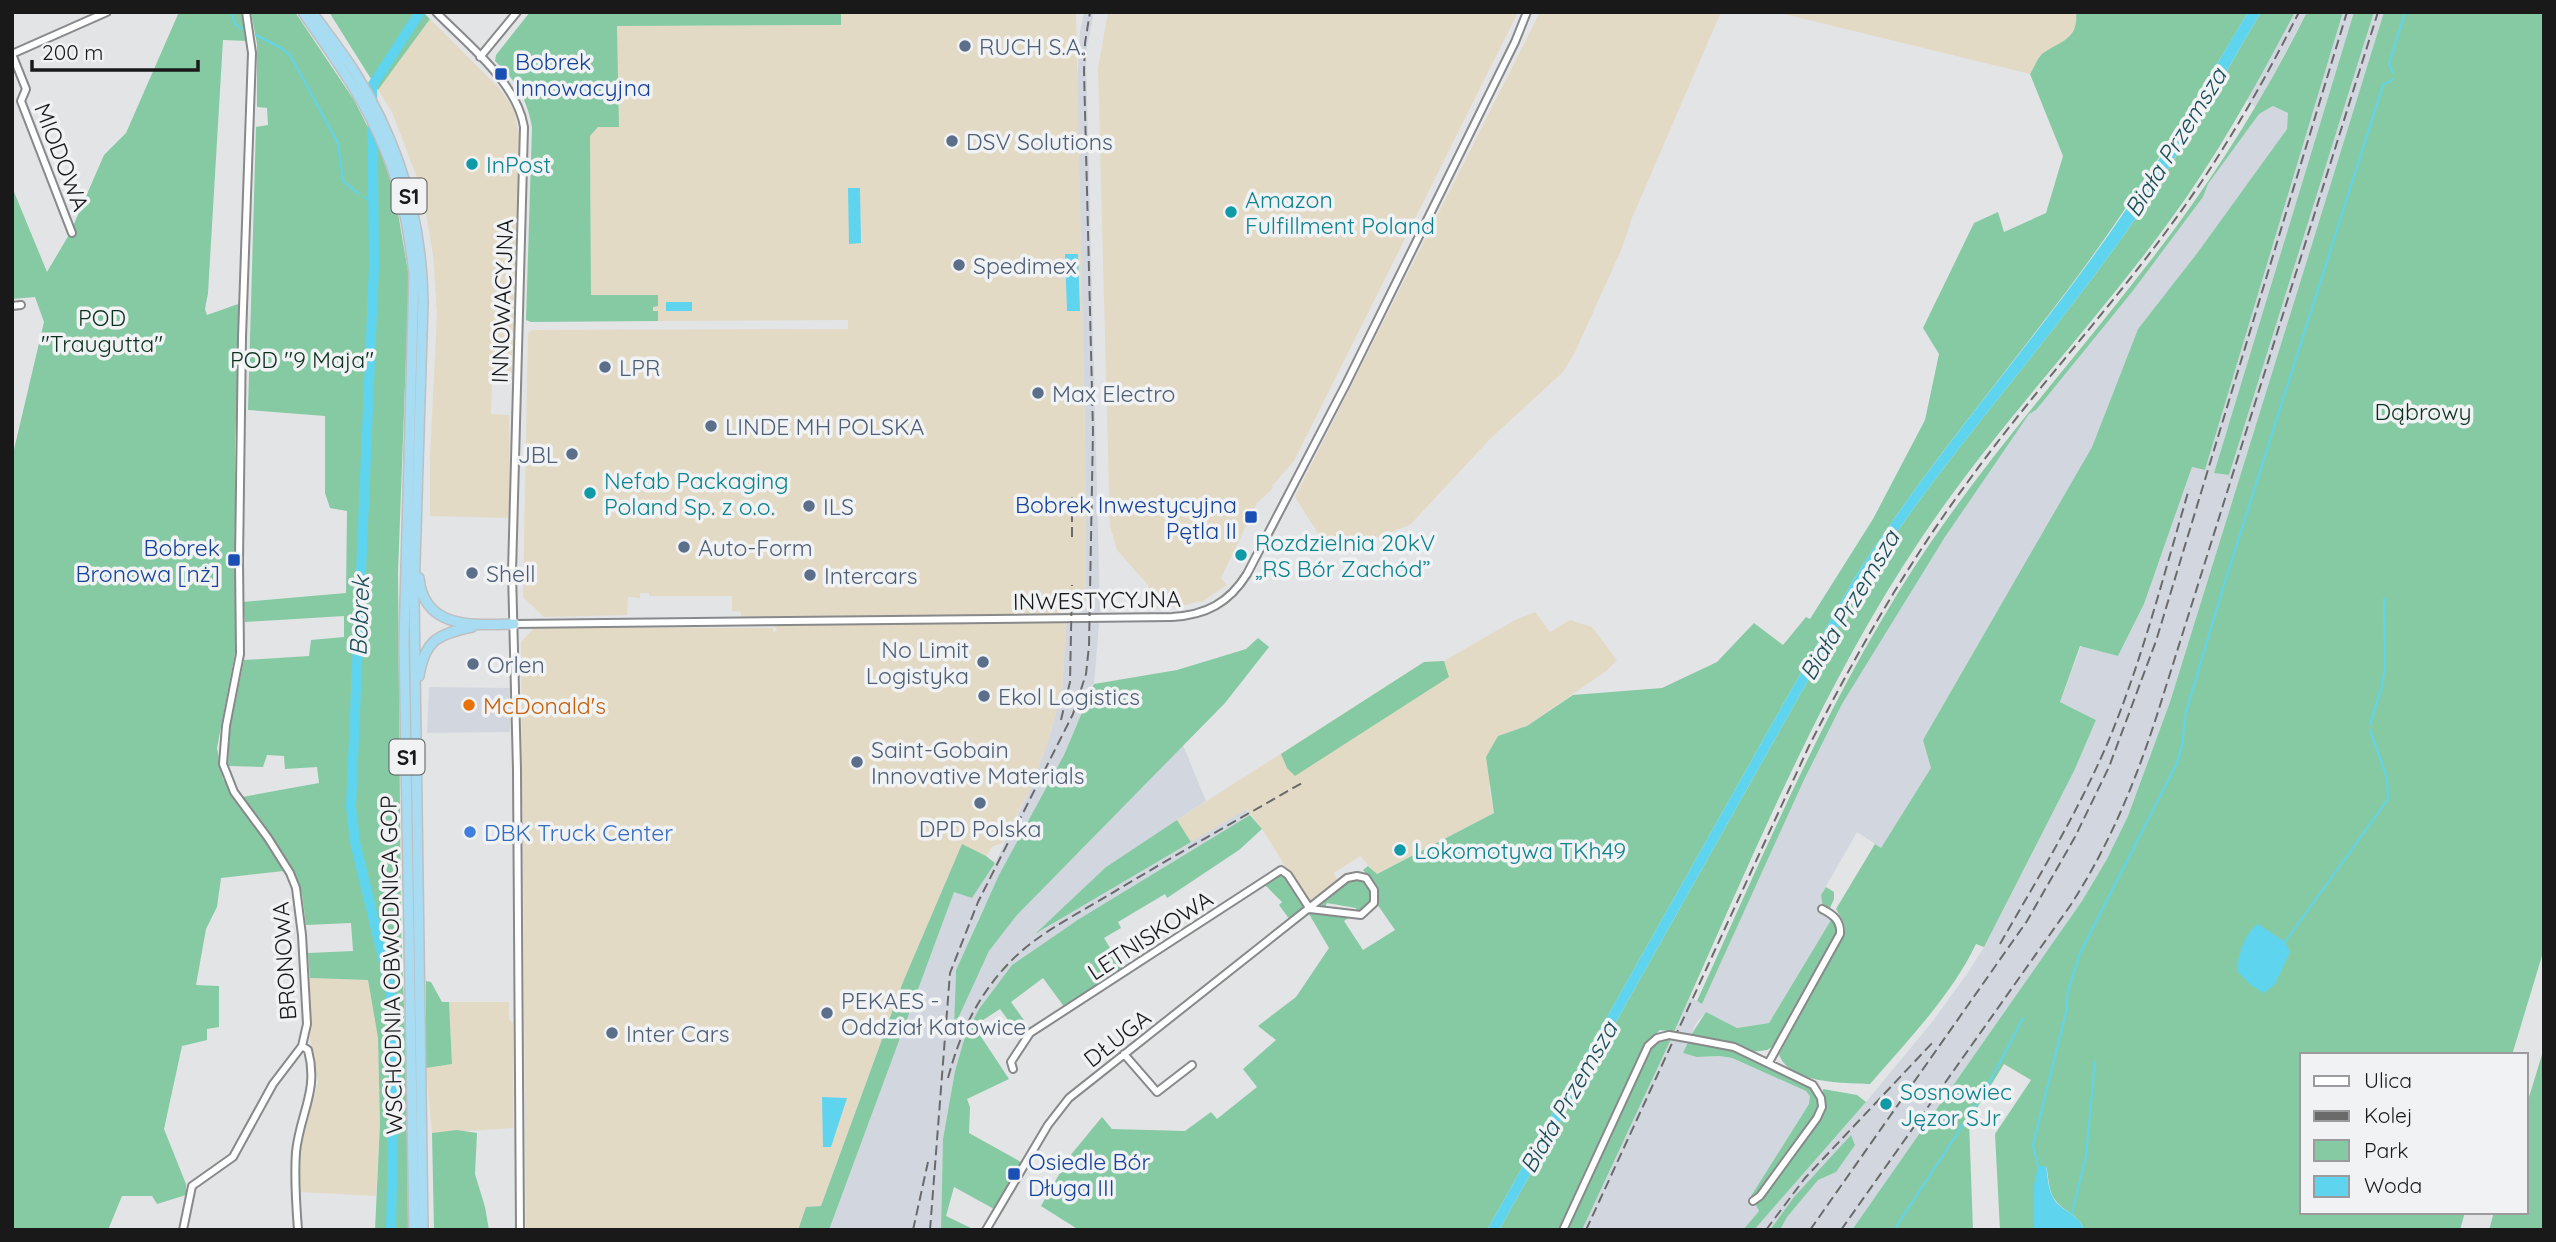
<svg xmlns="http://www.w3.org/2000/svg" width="2556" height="1242" font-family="Quicksand,sans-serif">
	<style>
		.built { fill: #d2d7df }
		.industrial { fill: #e3dac5 }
		.green { fill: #86caa3 }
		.water { fill: #5fd4ef }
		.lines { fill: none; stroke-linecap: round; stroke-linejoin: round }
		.stream { stroke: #5fd4ef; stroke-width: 2 }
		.river { stroke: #5fd4ef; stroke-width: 10 }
		.minor-casing { stroke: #88898b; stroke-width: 10 }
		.highway-casing { stroke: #bfbfbf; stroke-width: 12 }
		.minor { stroke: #fff; stroke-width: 6 }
		.highway { stroke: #a7dcf2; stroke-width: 9 }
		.rail { stroke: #6a6a6b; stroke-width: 2; stroke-dasharray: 10 5; stroke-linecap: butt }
		.minor-bridge-casing { stroke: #88898b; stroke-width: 10; stroke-linecap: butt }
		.minor-bridge { stroke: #fff; stroke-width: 6 }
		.service-dot { fill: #5c6f8a; stroke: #f1f2f4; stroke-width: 2.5 }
		.transit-dot { fill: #1a4fb4; stroke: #f1f2f4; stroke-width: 2.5 }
		.culture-dot { fill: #0f9aa8; stroke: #f1f2f4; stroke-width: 2.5 }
		.food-dot { fill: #e8710a; stroke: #f1f2f4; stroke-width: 2.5 }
		.shop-dot { fill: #3f7fe0; stroke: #f1f2f4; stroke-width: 2.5 }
		.labels { text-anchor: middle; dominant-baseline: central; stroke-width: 7; stroke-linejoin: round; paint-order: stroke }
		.shield { fill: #f1f2f4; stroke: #5a5a5b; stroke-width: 2 }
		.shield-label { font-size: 21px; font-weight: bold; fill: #19191a }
		.service-label { font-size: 23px; fill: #4e5e75; stroke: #f1f2f4; text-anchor: start }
		.transit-label { font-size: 23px; fill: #164399; stroke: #f1f2f4; text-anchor: start }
		.street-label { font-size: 23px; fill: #19191a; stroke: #f1f2f4 }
		.culture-label { font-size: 23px; fill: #0d838f; stroke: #f1f2f4; text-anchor: start }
		.park-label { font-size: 23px; fill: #0b321f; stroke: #f1f2f4 }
		.food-label { font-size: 23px; fill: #c56008; stroke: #f1f2f4; text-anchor: start }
		.shop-label { font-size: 23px; fill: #366cbe; stroke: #f1f2f4; text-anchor: start }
		.water-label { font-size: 24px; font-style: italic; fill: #1a4d58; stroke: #f1f2f4 }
	</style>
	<rect width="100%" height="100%" fill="#e3e4e6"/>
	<!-- built -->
	<path class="built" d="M1084,12H1094L1086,53L1100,613L1094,684L1064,755L984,907L956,970L954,1024L989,951L1017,915L1183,745L1206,801L1106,867L1039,932L1246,809L1250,815L1079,919L1012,965L979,1009L966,1033L955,1071L943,1139L941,1230H829L954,891L972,897L995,863L1031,787L1047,745L1062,692L1066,626L1071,611L1086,610L1085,432L1077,83L1080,32Z
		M2295,12H2307L2256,108L2247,100Z
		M2343,12H2354L2214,473L2229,475L2374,12H2384L2170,702L2128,816L2107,859L2082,901L1852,1230H1754L1866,1102L1932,1022L1967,974L1984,947L2074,771L2096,720L2060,702L2081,646L2118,656L2144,604L2192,467L2205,470Z
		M2273,106L2289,113L2287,129L2198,252L2138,329L2092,447L2050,522L1932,768L1881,848L1857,832L1821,895L1824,906L1820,913L1831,920L1769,1023L1737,1028L1706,1012L1696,1023L1683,1053L1700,1057L1719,1056L1731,1058L1806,1091L1811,1096L1809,1104L1751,1196L1759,1211L1743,1230H1582L1690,998L1702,1003L1803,782L1842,704L1945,537L2001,453L2029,414L2036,410L2132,292L2203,197L2208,184L2259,114Z
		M429,687L510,688V732L427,733Z"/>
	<!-- industrial -->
	<path class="industrial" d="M841,12H1076L1085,432L1086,610L1071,611L1066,626L1062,692L1047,745L1031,787L1003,843L993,846L986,856L962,845L903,982L821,1206L806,1207L798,1230H526L521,642L535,627L773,628V632L777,631L774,625H741V612L732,611V596H649V593H640V598L628,597L627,615L544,617L523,597L528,333L532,330L848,329V320L658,321V312L653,311V307L658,295L591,296L590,136L598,127H619L617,26L841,25Z
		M1108,12H1518L1294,461L1272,486L1273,488L1257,503L1221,578L1227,585L1203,601L1175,607L1152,609L1148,585L1117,550L1110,526L1098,69Z
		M1540,12H1721L1632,218L1622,248L1576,350L1563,372L1490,439L1410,525L1331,554L1295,497Z
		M1776,12H2076L2078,23L2066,42L2040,56L2030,74Z
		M430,19L499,88L514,109L519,136L513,379H492L491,414L509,415L510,518L430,516V456L437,315L433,255L422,191L392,112L378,90Z
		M1535,612L1550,632L1570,620L1592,627L1617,660L1606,671L1527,726L1498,736L1489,787L1494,813L1376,874L1360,856L1334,873L1338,881L1308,903L1262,829L1247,809L1191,842L1177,820L1424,662L1444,661L1515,620Z
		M310,978L368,980L378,1038L380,1124L376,1196L300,1192V1149L318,1082L310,1038Z
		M449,1002H509V1019L513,1023V1128L432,1133L426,1068L452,1064Z"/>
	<!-- green -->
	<path class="green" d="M179,12H241L247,41L223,40L208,293L205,309L207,315L241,303L235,443V653L217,748L223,779L249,814L242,797L319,783L317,767L285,769L284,756L267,755L263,767L228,766L230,729L244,660L309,656L311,640L344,637V616L245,622L243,602L346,593L347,511L330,508L325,493V416L248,410L256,127L268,125L267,108L257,107V44L251,12H295L354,100L380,151L394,190L409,277L398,573L401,928L406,1059L408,1230H375L380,1124L378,1038L368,980L310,978L308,953L353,951L351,923L306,925L302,894L293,870L221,878L217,907L206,929L196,985L219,986V1027L207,1029V1040L182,1046L164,1129L186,1184V1195L157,1204L152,1196H122L108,1230H12V458L44,322L35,297L12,299V187L47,272L70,233L104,155L126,133Z
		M329,12H423L430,19L378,90Z
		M530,12H841V25L617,26L619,127H598L590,136L591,295H658V306L653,307V311H658V321L531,322L526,320L532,127C527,99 516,80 495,61L496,55Z
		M2076,12H2248C2191,108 2133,203 2066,292C1994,388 1916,480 1852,582L1487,1230H1079L1041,1206L1069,1157L1102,1117L1112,1129L1185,1131L1211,1112L1217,1119L1257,1087L1243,1069L1276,1040L1258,1026L1296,997L1329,948L1309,914L1313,912L1348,918L1344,921L1363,950L1395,930L1377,904L1378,887L1363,870L1368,866L1377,874L1494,813L1486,757L1498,736L1527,726L1573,695L1662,688L1717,662L1754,623L1783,645L1806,617L1810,619L1873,519L1925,420L1939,354L1923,328L1974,223L1998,212L2004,232L2046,213L2063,156L2030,74C2034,68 2037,59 2042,54C2060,41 2079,40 2076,12Z
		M2261,12H2295C2257,84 2219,153 2171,219C2092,328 1997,425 1922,537C1819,690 1750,864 1674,1032L1660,1030L1644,1045L1558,1230H1499L1865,579C1943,458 2041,352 2124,235C2175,164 2217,87 2261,12Z
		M2307,12H2343L2205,470L2192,467L2144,604L2118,656L2080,646L2060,702L2096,720L2074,771L1984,947L1976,944C1951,996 1908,1040 1870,1084C1846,1083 1788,1084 1779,1054L1845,932L1844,923L1836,909L1875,844L1881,848L1931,768L1923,740L2092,447L2138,329L2198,252L2287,129L2288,113L2273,106L2259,114L2208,184L2203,197L2132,292L2036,410L2029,414L1945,537L1842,704L1803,782L1702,1004L1697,1001C1768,845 1834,684 1931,542C1999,443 2078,355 2151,260C2211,183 2263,100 2307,12Z
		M2354,12H2374L2229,475L2214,473Z
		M2384,12H2544V949L2512,1055H2302V1212H2465L2460,1230H2084C2080,1215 2064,1212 2055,1200C2048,1191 2049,1177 2046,1166L2034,1230H2000L1995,1134L2031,1080L2004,1064L1969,1121L1973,1230H1852L2082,901L2107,859L2128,816L2170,702Z
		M1258,638L1269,647L1225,703L1017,915L989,951L954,1027L956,970L999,875L1064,755L1094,684L1177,670L1246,649Z
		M1444,661L1449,677L1295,776L1287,768L1281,754L1424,662Z
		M1250,815L1262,829L1239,850L1167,898L1165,894L1118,922L1121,928L1104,938L1126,974L1068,1012L1043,978L1011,1002L1031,1030L1022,1039L1000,1009L974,1026L1009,1079L967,1099L970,1107L969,1133L1021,1162L994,1209L954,1187L946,1216L975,1230H941L943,1139L955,1071L966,1033L979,1009L1012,965L1079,919Z
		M1177,820L1191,842L1035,934L1106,867Z
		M962,844L986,856L995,863L972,898L954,892L829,1230H798L806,1207L821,1206L903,982Z
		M1280,873H1284L1307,908L1290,920L1279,905L1282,902L1264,884Z
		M1357,879C1376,885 1375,905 1357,912L1356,908L1327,903L1325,907L1321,905L1349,881Z
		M1826,887L1834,892V899L1830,908L1823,907L1821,895Z
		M1831,920L1836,923L1838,932L1775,1045L1767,1050L1752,1052L1734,1044L1691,1035L1706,1012L1737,1028L1769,1023Z
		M426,981L431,982L442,1002H449L452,1064L426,1068Z
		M1663,1038L1671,1039L1582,1230H1566L1649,1049Z
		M1688,1042L1735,1051L1807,1084L1818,1095V1111L1758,1194L1752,1198L1751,1196L1809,1104L1810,1096L1806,1091L1732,1058L1719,1056L1697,1057L1683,1053Z
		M2544,1048V1230H2489L2494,1212H2526V1107Z
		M1823,1089L1857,1095L1866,1102L1754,1230H1743L1759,1211L1755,1203L1816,1125L1824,1111Z
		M457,1130L477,1133L475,1174L485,1207L489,1230H434L432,1133Z
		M1851,1135L1855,1145L1836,1172L1818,1180L1787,1217L1780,1230H1770L1794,1197Z"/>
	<!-- water -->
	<path class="water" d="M2248,12H2261C2217,87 2174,164 2124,235C2041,352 1943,458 1865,579L1499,1230H1487L1852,582C1934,451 2039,338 2125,211C2169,146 2208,79 2248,12Z
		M848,188H860L861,243L849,244Z
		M1065,254H1078L1080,311H1067Z
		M666,302H692V311H666Z
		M2258,924L2285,942L2290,952L2275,984L2264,993L2251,985L2237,971C2238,956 2245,932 2258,924Z
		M822,1097L847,1098L831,1147H823Z
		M2038,1166H2046C2048,1178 2048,1191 2055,1201C2064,1212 2080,1215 2084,1230H2034V1185Z"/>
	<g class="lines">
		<!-- stream -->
		<path class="stream" d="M231,12L235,24L242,29
			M256,35L281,48L290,55L338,143L343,181L359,194
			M2393,73L2389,64L2405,12
			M364,197L372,202
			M2370,724L2382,686L2385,666L2384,598
			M2285,942L2388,799L2387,778L2370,730
			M2038,1166L2033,1145L2066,1012L2068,990L2080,953L2177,763L2182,745L2186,712L2222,591L2383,85L2393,79
			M2072,1213L2086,1156L2095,1062
			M1894,1230L1985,1091L2023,1018"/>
		<!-- river -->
		<path class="river" d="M391,1230L395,1043L389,983L355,842L351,807L374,266L372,86L420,12"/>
		<defs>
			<path id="minor" d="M436,12C466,43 517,82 524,127L512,572L517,770L520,1230
				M12,54L26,89L21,101L72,233
				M12,54L107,12
				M480,57L517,12
				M12,306L21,305
				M514,624L1172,617C1206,615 1229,603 1247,574L1346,384L1515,42L1527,12
				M1692,1039L1734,1047L1813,1085L1821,1098L1822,1107L1817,1118L1760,1196L1753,1201
				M1124,1054L1157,1092L1192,1065
				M1769,1062L1840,934C1841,921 1834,915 1822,909
				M1013,1069L1011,1062L1030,1033L1281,870L1288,875L1310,909
				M183,1230L192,1186L233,1157L273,1084L302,1046L307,1024L302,935L296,888L290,873L268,838L234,792L223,764L226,726L240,654L239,561L242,337L252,53L246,12
				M298,1230C296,1204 294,1178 296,1152C300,1113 319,1091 308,1050L302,1046
				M986,1230L1048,1125L1069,1098L1347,878L1357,876L1366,878L1374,890V903L1361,915L1310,909
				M1563,1230L1648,1046L1657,1038L1669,1035"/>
			<path id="highway" d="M303,12C333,56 365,99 385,149C402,189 409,232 414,274L404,641L414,1230
				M312,12C327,33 343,53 356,74C399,143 422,221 423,302L414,596L423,1230
				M419,578C424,630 474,625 514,624
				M419,676C425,640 438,634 472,627"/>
		</defs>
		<!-- minor casing -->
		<use href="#minor" class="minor-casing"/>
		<!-- highway casing -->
		<use href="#highway" class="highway-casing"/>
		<!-- minor -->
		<use href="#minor" class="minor"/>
		<!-- highway -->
		<use href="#highway" class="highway"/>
		<!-- rail -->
		<path class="rail" d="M1072,497V538
			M1061,720L1070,682L1072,585
			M2000,944C2038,878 2078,812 2108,742C2142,661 2164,574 2189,489
			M948,1078C960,1033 978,995 1010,962C1037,934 1074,916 1107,896C1172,857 1237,820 1302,783
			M913,1230L928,1162
			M930,1230L950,973L978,902L1073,714L1086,674L1089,646L1093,431L1084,71L1085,43L1090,12
			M1586,1230L1809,746C1856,654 1906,566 1967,483C2031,394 2106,314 2171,225C2220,159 2262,86 2299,12
			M1766,1230L1805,1178L1934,1041
			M1810,1230L2027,921L2075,837L2109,767L2156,641L2347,12
			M1841,1230L2070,906C2109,846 2135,783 2157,715L2378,12"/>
		<defs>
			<path id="minor-bridge" d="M1669,1035L1692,1039"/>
		</defs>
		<!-- minor-bridge casing -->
		<use href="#minor-bridge" class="minor-bridge-casing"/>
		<!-- minor-bridge -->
		<use href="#minor-bridge" class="minor-bridge"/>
	</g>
	<!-- markers -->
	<g class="service-dot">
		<circle cx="965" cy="46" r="7"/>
		<circle cx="952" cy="141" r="7"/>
		<circle cx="959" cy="265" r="7"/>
		<circle cx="605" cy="367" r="7"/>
		<circle cx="1038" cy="393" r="7"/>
		<circle cx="711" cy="426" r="7"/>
		<circle cx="572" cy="454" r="7"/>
		<circle cx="809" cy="506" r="7"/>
		<circle cx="684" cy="547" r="7"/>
		<circle cx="472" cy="573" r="7"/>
		<circle cx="810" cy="575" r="7"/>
		<circle cx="983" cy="662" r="7"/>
		<circle cx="473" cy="664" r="7"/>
		<circle cx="984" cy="696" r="7"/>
		<circle cx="857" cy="762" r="7"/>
		<circle cx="980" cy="803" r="7"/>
		<circle cx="827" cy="1013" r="7"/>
		<circle cx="612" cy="1033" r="7"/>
	</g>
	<g class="transit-dot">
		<rect x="494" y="67" width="14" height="14" rx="3.5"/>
		<rect x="1244" y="510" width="14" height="14" rx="3.5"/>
		<rect x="227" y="553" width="14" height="14" rx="3.5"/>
		<rect x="1007" y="1167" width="14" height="14" rx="3.5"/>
	</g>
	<g class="culture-dot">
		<circle cx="472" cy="164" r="7"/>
		<circle cx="1231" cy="212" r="7"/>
		<circle cx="590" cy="493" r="7"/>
		<circle cx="1241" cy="555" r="7"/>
		<circle cx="1400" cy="850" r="7"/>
		<circle cx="1886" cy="1104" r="7"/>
	</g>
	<circle class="food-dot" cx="469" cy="705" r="7"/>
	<circle class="shop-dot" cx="470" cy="832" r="7"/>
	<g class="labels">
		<!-- shield labels -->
		<g class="shield">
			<rect x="391.5" y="178.5" width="35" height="35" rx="5"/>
			<rect x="389.5" y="739.5" width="35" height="35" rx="5"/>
		</g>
		<g class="shield-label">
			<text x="409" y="196">S1</text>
			<text x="407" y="757">S1</text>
		</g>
		<!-- service labels -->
		<g class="service-label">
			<text x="979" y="46">RUCH S.A.</text>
			<text x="966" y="141">DSV Solutions</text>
			<text x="973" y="265">Spedimex</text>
			<text x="619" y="367">LPR</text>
			<text x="1052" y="393">Max Electro</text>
			<text x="725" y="426">LINDE MH POLSKA</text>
			<text x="558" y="454" text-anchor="end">JBL</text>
			<text x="823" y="506">ILS</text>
			<text x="698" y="547">Auto-Form</text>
			<text x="486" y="573">Shell</text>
			<text x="824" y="575">Intercars</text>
			<text x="969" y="649" text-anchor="end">No Limit<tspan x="969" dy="26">Logistyka</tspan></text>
			<text x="487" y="664">Orlen</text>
			<text x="998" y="696">Ekol Logistics</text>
			<text x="871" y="749">Saint-Gobain<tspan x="871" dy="26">Innovative Materials</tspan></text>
			<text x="980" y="828" text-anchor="middle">DPD Polska</text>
			<text x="841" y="1000">PEKAES -<tspan x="841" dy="26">Oddział Katowice</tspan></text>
			<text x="626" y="1033">Inter Cars</text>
		</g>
		<!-- transit labels -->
		<g class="transit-label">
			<text x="515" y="61">Bobrek<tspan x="515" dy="26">Innowacyjna</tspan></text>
			<text x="1237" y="504" text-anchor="end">Bobrek Inwestycyjna<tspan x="1237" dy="26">Pętla II</tspan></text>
			<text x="220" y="547" text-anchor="end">Bobrek<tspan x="220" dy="26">Bronowa [nż]</tspan></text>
			<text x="1028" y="1161">Osiedle Bór<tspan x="1028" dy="26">Długa III</tspan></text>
		</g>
		<!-- street labels -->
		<g class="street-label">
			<text transform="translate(62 157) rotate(69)">MIODOWA</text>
			<text transform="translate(502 301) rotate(-88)">INNOWACYJNA</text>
			<text transform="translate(1097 600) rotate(-1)">INWESTYCYJNA</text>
			<text transform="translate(1150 935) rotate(-33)">LETNISKOWA</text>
			<text transform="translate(284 961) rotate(-94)">BRONOWA</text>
			<text transform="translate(391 965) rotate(-91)">WSCHODNIA OBWODNICA GOP</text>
			<text transform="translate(1117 1038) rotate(-38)">DŁUGA</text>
		</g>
		<!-- culture labels -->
		<g class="culture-label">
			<text x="486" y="164">InPost</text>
			<text x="1245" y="199">Amazon<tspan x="1245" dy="26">Fulfillment Poland</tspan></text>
			<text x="604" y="480">Nefab Packaging<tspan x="604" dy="26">Poland Sp. z o.o.</tspan></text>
			<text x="1255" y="542">Rozdzielnia 20kV<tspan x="1255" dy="26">„RS Bór Zachód”</tspan></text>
			<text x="1414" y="850">Lokomotywa TKh49</text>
			<text x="1900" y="1091">Sosnowiec<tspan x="1900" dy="26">Jęzor SJr</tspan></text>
		</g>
		<!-- park labels -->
		<g class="park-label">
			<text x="102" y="317">POD<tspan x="102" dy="26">"Traugutta"</tspan></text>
			<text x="302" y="359">POD "9 Maja"</text>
			<text x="2423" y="411">Dąbrowy</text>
		</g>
		<!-- food labels -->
		<g class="food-label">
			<text x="483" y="705">McDonald's</text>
		</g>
		<!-- shop labels -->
		<g class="shop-label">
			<text x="484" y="832">DBK Truck Center</text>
		</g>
		<!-- water labels -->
		<g class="water-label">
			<text transform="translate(2175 142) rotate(-58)">Biała Przemsza</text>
			<text transform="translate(1849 605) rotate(-59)">Biała Przemsza</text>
			<text transform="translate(359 616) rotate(-88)">Bobrek</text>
			<text transform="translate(1568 1097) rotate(-60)">Biała Przemsza</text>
		</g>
	</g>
	<!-- border -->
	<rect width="2556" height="1242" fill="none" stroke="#19191a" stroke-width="28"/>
	<!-- legend -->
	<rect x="2300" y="1053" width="228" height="161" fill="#f1f2f4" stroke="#9b9b9d" stroke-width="2"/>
	<rect x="2314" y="1076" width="35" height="10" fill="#ffffff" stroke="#9b9b9d" stroke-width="2"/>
	<text x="2364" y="1088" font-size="21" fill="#19191a">Ulica</text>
	<rect x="2314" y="1111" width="35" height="10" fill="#6a6a6b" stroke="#9b9b9d" stroke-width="2"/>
	<text x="2364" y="1123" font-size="21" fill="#19191a">Kolej</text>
	<rect x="2314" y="1140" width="35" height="21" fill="#86caa3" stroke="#9b9b9d" stroke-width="2"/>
	<text x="2364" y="1158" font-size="21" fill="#19191a">Park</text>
	<rect x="2314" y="1176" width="35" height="21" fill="#5fd4ef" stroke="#9b9b9d" stroke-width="2"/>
	<text x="2364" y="1193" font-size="21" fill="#19191a">Woda</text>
	<!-- scale -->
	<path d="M32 60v10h166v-10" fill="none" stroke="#19191a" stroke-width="3.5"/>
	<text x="42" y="60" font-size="21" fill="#19191a" stroke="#f1f2f4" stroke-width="5" paint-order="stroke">200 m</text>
</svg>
